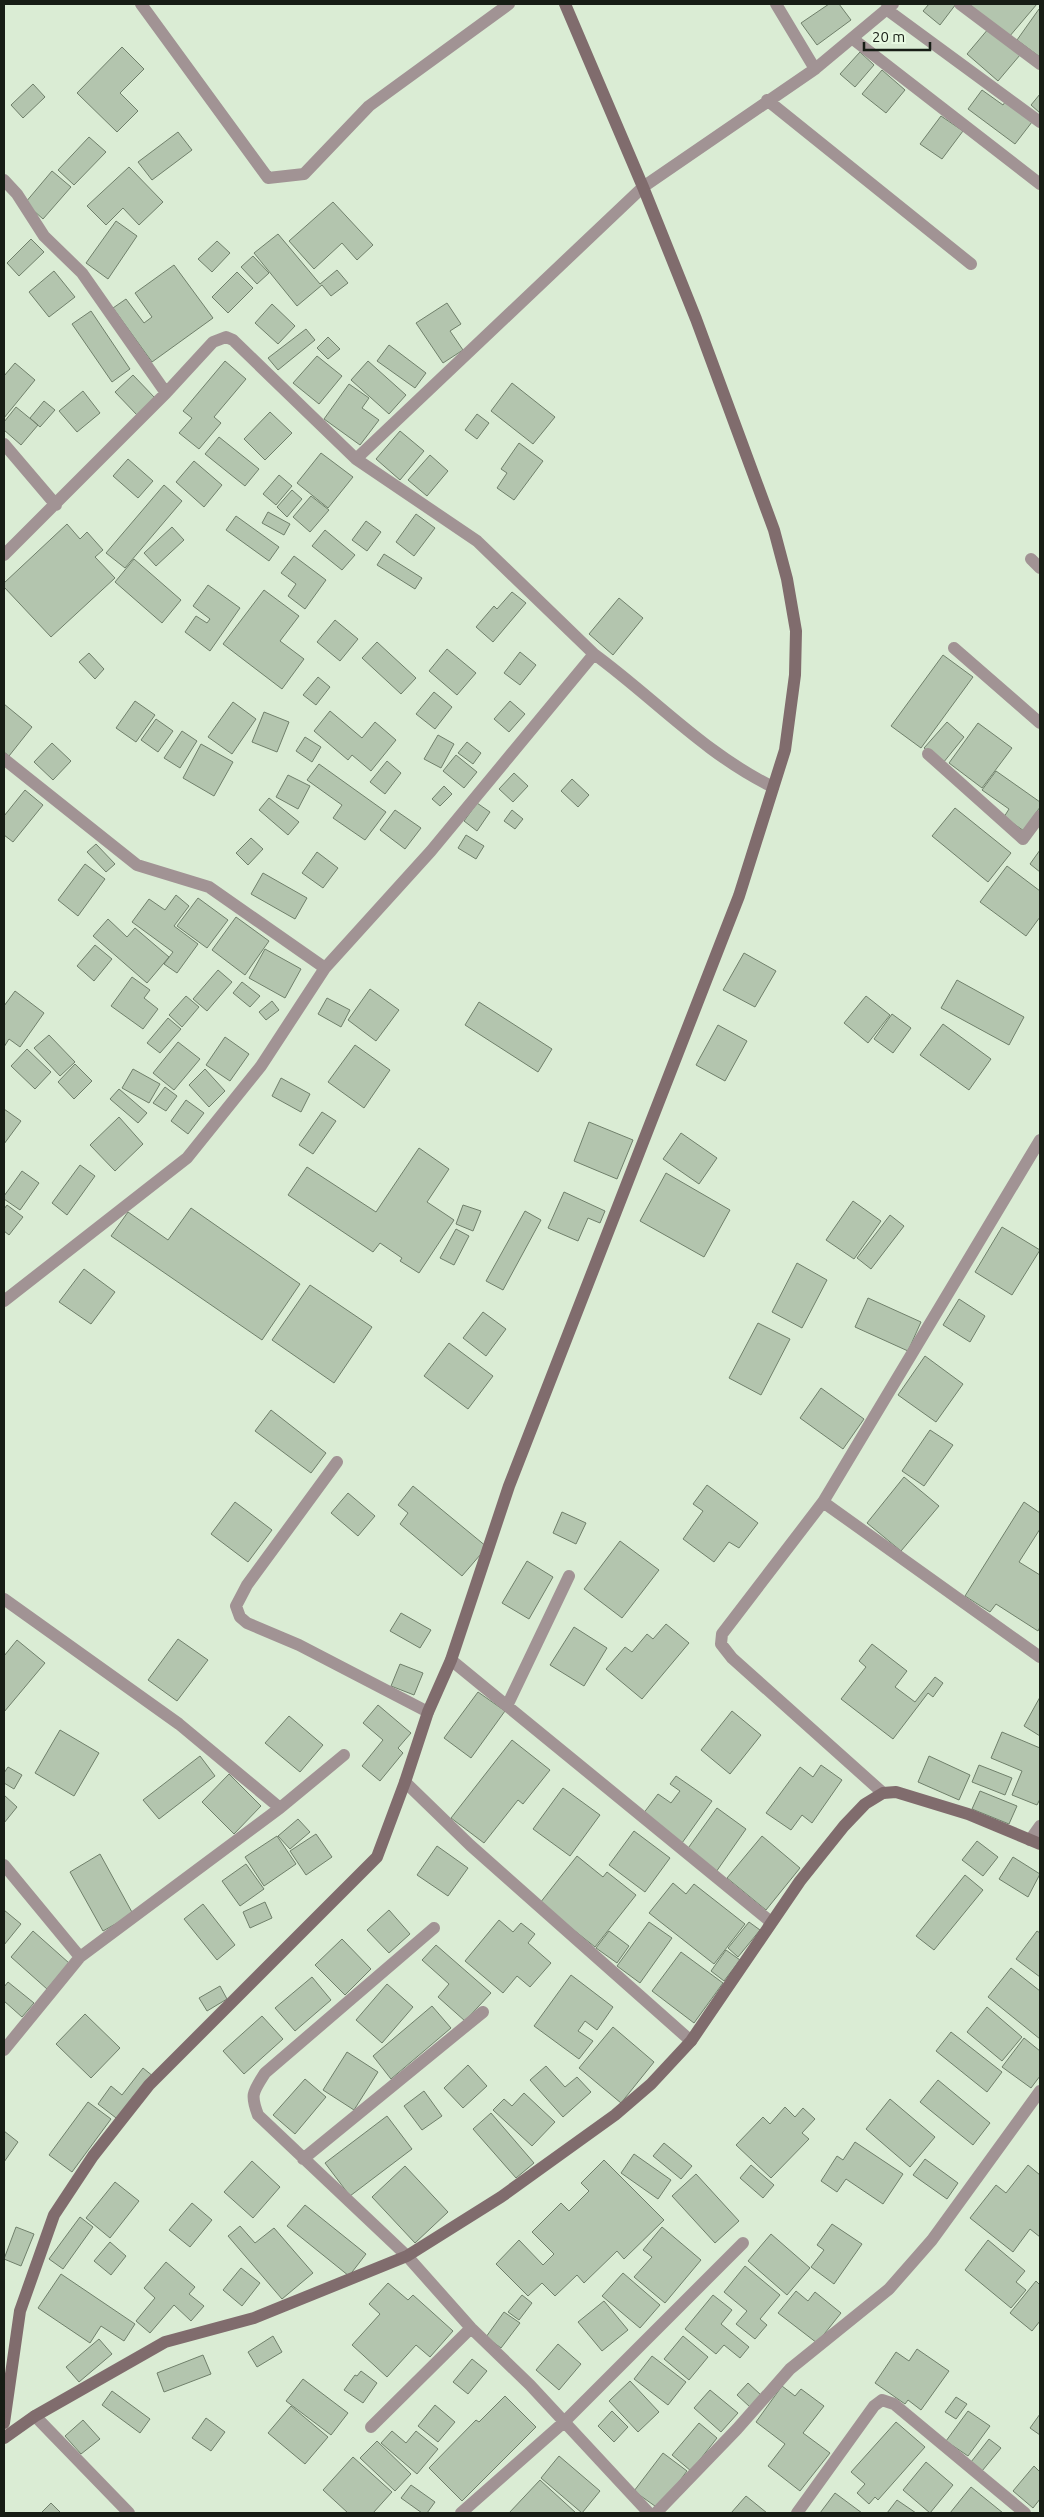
<svg xmlns="http://www.w3.org/2000/svg" width="1044" height="2517" font-family="Ubuntu,sans-serif">
	<style>
		.building { fill: #b3c5ae; stroke: #70806b }
		.lines { fill: none; stroke-linecap: round; stroke-linejoin: round }
		.street { stroke: #a19394; stroke-width: 12 }
		.secondary { stroke: #806c6d; stroke-width: 12 }
	</style>
	<rect width="100%" height="100%" fill="#daecd4"/>
	<!-- building -->
	<path class="building" d="M829,4H839L851,20L817,45L801,23Z
		M929,4H956L940,25L923,11Z
		M969,4H1037L1009,37Z
		M1039,9L1040,10V57L1017,40Z
		M989,28L1020,55L998,81L967,54Z
		M122,47L144,69L120,93L138,111L117,132L77,93Z
		M860,52L874,65L855,87L840,74Z
		M882,70L905,90L886,113L862,94Z
		M33,84L45,97L23,118L11,105Z
		M982,90L1003,105L1005,102L1032,122L1015,144L968,109Z
		M1040,94V113L1031,105Z
		M941,116L963,131L942,159L920,144Z
		M178,132L192,150L152,180L138,162Z
		M89,137L106,152L74,185L58,170Z
		M129,167L163,202L139,225L123,208L106,225L87,206Z
		M52,171L71,187L43,219L25,203Z
		M333,202L373,245L357,260L342,243L314,269L289,241Z
		M116,221L137,236L108,279L86,263Z
		M278,234L320,284L337,270L348,283L331,296L322,285L297,306L254,253Z
		M31,239L44,252L19,276L7,263Z
		M217,241L230,253L212,272L198,259Z
		M253,256L269,273L257,284L241,267Z
		M174,265L213,318L152,362L113,308L126,299L144,323L152,317L135,293Z
		M54,271L75,297L49,317L29,292Z
		M237,272L253,288L228,313L212,297Z
		M447,303L461,324L450,331L463,350L443,363L416,323Z
		M272,304L295,326L278,344L255,323Z
		M91,311L130,369L112,382L72,324Z
		M306,329L315,340L278,370L268,358Z
		M328,337L340,349L328,359L317,348Z
		M389,345L426,373L415,388L377,361Z
		M317,356L342,376L319,404L293,383Z
		M225,361L246,379L214,417L221,423L199,449L179,433L192,418L183,411Z
		M368,361L406,395L389,414L351,380Z
		M15,363L35,380L4,418V376Z
		M133,375L155,398L137,415L115,392Z
		M512,383L555,417L533,444L491,411Z
		M349,384L369,398L362,408L379,420L360,445L324,419Z
		M83,391L100,413L77,432L59,411Z
		M44,401L55,410L40,427L30,418Z
		M16,407L38,425L21,445L4,430V422Z
		M270,412L292,433L265,460L244,439Z
		M477,414L489,423L477,439L465,430Z
		M400,431L424,451L400,480L376,459Z
		M219,437L259,469L245,486L205,454Z
		M519,443L543,461L514,500L497,488L507,473L501,469Z
		M321,453L353,477L328,508L297,483Z
		M430,455L448,471L427,496L408,480Z
		M128,459L153,481L138,498L113,476Z
		M194,461L222,485L204,507L176,482Z
		M279,475L292,486L276,505L263,494Z
		M164,485L182,501L125,568L106,553Z
		M292,490L302,499L287,517L277,507Z
		M311,496L329,510L310,532L293,517Z
		M268,512L290,524L284,535L262,523Z
		M416,514L435,528L414,556L396,542Z
		M236,516L279,547L269,561L226,530Z
		M366,521L381,532L367,551L352,540Z
		M67,524L80,539L87,532L103,550L95,557L115,578L51,637L4,587V583Z
		M172,527L184,540L156,566L144,553Z
		M325,530L355,555L342,570L312,546Z
		M384,554L422,578L415,589L377,565Z
		M294,556L326,580L305,609L288,596L296,584L281,573Z
		M134,559L181,600L162,623L115,582Z
		M208,585L240,608L210,651L185,632L196,616L207,623L210,619L193,606Z
		M264,590L299,616L280,641L304,659L282,689L223,644Z
		M512,592L526,603L493,642L476,627L494,606L497,609Z
		M619,598L643,618L613,655L589,634Z
		M335,620L358,639L340,661L317,642Z
		M377,642L416,678L401,694L362,658Z
		M447,649L476,673L457,695L429,671Z
		M520,652L536,665L520,685L504,673Z
		M89,653L104,669L95,679L79,662Z
		M943,655L973,677L921,748L891,726Z
		M318,677L330,687L316,705L303,695Z
		M434,692L452,707L435,729L416,714Z
		M135,701L155,715L136,742L116,728Z
		M510,701L525,714L509,732L494,719Z
		M233,702L256,719L232,754L208,737Z
		M4,704L32,727L9,756L4,752Z
		M330,711L362,738L375,722L396,740L371,771L352,755L348,760L314,731Z
		M264,712L289,722L277,752L252,742Z
		M156,719L173,731L158,752L141,740Z
		M947,722L964,737L943,763L924,748Z
		M978,723L1012,748L982,788L949,763Z
		M182,731L197,741L180,768L164,758Z
		M438,735L454,744L441,768L424,759Z
		M305,737L321,747L312,762L296,751Z
		M467,742L481,753L473,764L458,753Z
		M52,743L71,761L53,780L34,762Z
		M201,744L233,762L214,796L183,778Z
		M456,755L477,772L464,788L443,771Z
		M387,761L401,773L385,794L370,782Z
		M319,764L386,812L365,840L333,818L342,805L307,780Z
		M996,771L1040,802V807L1024,831L1004,817L1009,809L982,790Z
		M514,773L528,786L513,802L499,789Z
		M288,775L310,786L298,809L276,797Z
		M572,779L589,795L578,807L561,791Z
		M444,786L452,794L440,806L432,799Z
		M25,790L43,805L13,842L4,835V816Z
		M269,798L299,822L288,835L259,810Z
		M477,803L490,812L477,831L464,821Z
		M955,808L1011,853L988,882L932,836Z
		M395,810L421,828L405,849L380,830Z
		M512,810L523,819L515,829L504,821Z
		M466,835L484,846L476,859L458,848Z
		M251,838L263,849L248,865L236,853Z
		M96,844L115,864L106,872L87,852Z
		M1040,850V872L1030,864Z
		M317,852L338,868L323,888L302,873Z
		M85,864L105,879L78,916L58,900Z
		M1007,866L1040,891V917L1026,936L980,902Z
		M263,873L307,898L295,919L251,894Z
		M176,895L189,906L174,926L198,944L177,973L164,964L173,952L132,922L149,899L165,910Z
		M198,898L228,920L207,948L177,926Z
		M236,917L269,941L245,975L212,950Z
		M108,919L127,937L135,928L169,957L147,983L93,936Z
		M95,945L112,959L94,981L77,966Z
		M265,949L301,969L285,998L249,978Z
		M744,953L776,971L755,1007L723,990Z
		M218,970L232,982L207,1011L193,999Z
		M132,977L150,990L144,998L158,1009L143,1029L111,1006Z
		M957,980L1024,1017L1009,1045L941,1008Z
		M242,982L260,996L250,1007L233,993Z
		M370,989L399,1010L376,1041L348,1020Z
		M15,991L44,1013L20,1047L9,1039L4,1047V1006Z
		M186,996L199,1007L182,1027L169,1015Z
		M866,996L890,1015L868,1043L844,1023Z
		M327,998L350,1010L341,1027L318,1014Z
		M272,1001L279,1010L266,1020L259,1012Z
		M479,1002L552,1049L538,1072L465,1025Z
		M892,1014L911,1028L893,1053L874,1039Z
		M168,1018L181,1029L160,1053L147,1043Z
		M943,1024L991,1059L969,1090L920,1055Z
		M718,1025L747,1041L725,1081L696,1065Z
		M49,1035L75,1062L60,1076L34,1048Z
		M225,1037L249,1054L230,1081L206,1065Z
		M178,1042L200,1059L174,1090L153,1073Z
		M355,1045L390,1070L364,1108L328,1082Z
		M27,1049L51,1072L35,1089L11,1066Z
		M75,1064L92,1081L74,1099L58,1082Z
		M133,1069L160,1084L149,1103L122,1088Z
		M205,1069L225,1091L209,1107L189,1085Z
		M281,1078L310,1094L301,1112L272,1096Z
		M165,1087L177,1096L166,1111L153,1103Z
		M119,1089L147,1113L138,1123L110,1099Z
		M186,1100L204,1113L188,1134L171,1121Z
		M4,1109L21,1121L4,1144Z
		M322,1112L336,1121L313,1154L299,1145Z
		M119,1117L143,1144L115,1171L90,1145Z
		M589,1122L633,1140L617,1179L574,1161Z
		M681,1133L717,1158L699,1184L663,1159Z
		M419,1148L449,1169L427,1202L454,1220L419,1273L400,1261L402,1258L380,1243L373,1252L288,1195L307,1167L376,1212Z
		M80,1165L95,1176L67,1215L52,1203Z
		M22,1171L39,1183L20,1210L4,1199V1196Z
		M666,1173L730,1210L704,1257L640,1221Z
		M564,1192L605,1211L600,1223L588,1218L578,1241L548,1228Z
		M853,1201L881,1221L854,1259L826,1240Z
		M7,1205L23,1217L9,1235L4,1231V1209Z
		M463,1205L481,1211L473,1231L456,1224Z
		M191,1208L300,1284L262,1340L111,1236L128,1212L168,1240Z
		M525,1211L541,1220L503,1290L486,1281Z
		M890,1215L904,1226L871,1269L857,1258Z
		M1002,1227L1040,1250L1012,1295L975,1272Z
		M456,1229L469,1236L454,1265L440,1258Z
		M797,1263L827,1280L802,1328L772,1312Z
		M84,1269L115,1292L91,1324L59,1302Z
		M310,1285L372,1327L334,1383L272,1340Z
		M868,1298L921,1322L908,1351L855,1327Z
		M959,1299L985,1316L970,1342L943,1325Z
		M483,1312L506,1329L486,1356L463,1338Z
		M758,1323L790,1339L761,1395L729,1378Z
		M449,1343L493,1376L468,1409L424,1376Z
		M925,1356L963,1384L936,1422L898,1395Z
		M821,1388L864,1419L843,1449L800,1418Z
		M271,1410L326,1453L311,1473L255,1431Z
		M930,1430L953,1445L924,1486L902,1471Z
		M904,1477L939,1506L901,1551L867,1523Z
		M707,1485L758,1523L739,1548L729,1542L714,1562L683,1539L703,1511L693,1504Z
		M413,1486L487,1547L462,1576L400,1524L408,1513L398,1505Z
		M348,1493L375,1516L358,1536L331,1513Z
		M235,1502L272,1530L248,1562L211,1534Z
		M1024,1502L1040,1513V1529L1019,1562L1040,1575V1627L1038,1631L996,1604L990,1612L965,1596Z
		M562,1512L586,1523L576,1544L553,1533Z
		M620,1541L659,1570L622,1618L584,1589Z
		M527,1561L553,1577L529,1619L502,1603Z
		M401,1613L431,1630L420,1648L390,1631Z
		M666,1624L689,1643L642,1699L606,1669L625,1647L632,1652L647,1634L653,1639Z
		M574,1627L607,1648L584,1686L550,1665Z
		M178,1639L208,1660L177,1701L148,1680Z
		M17,1640L45,1663L4,1712V1656Z
		M872,1644L907,1671L895,1687L915,1702L935,1677L943,1683L933,1697L928,1693L893,1739L841,1699L866,1667L859,1661Z
		M400,1664L423,1673L414,1695L391,1686Z
		M478,1692L505,1711L471,1758L444,1738Z
		M1040,1697V1736L1024,1726Z
		M378,1705L411,1733L398,1748L403,1753L380,1781L362,1766L383,1740L363,1723Z
		M732,1711L761,1735L730,1774L701,1750Z
		M289,1716L323,1745L300,1772L265,1743Z
		M60,1730L99,1753L74,1796L35,1773Z
		M1002,1732L1040,1748V1799L1037,1805L1012,1795L1022,1771L991,1758Z
		M512,1740L550,1770L523,1804L518,1800L484,1843L451,1818Z
		M200,1756L215,1776L159,1819L143,1800Z
		M929,1756L970,1775L959,1800L918,1782Z
		M821,1765L842,1780L812,1823L802,1815L791,1830L766,1813L800,1767L813,1777Z
		M979,1765L1012,1778L1005,1795L972,1782Z
		M8,1767L22,1775L14,1789L4,1783V1773Z
		M229,1774L261,1806L234,1834L202,1802Z
		M676,1776L712,1801L682,1843L643,1814L658,1794L671,1803L680,1791L670,1784Z
		M563,1788L600,1815L570,1856L533,1829Z
		M980,1791L1017,1806L1009,1824L972,1809Z
		M4,1795L17,1807L4,1823Z
		M717,1808L746,1829L716,1872L686,1851Z
		M298,1819L310,1832L290,1849L278,1836Z
		M634,1831L670,1858L645,1892L609,1865Z
		M316,1834L332,1857L306,1875L290,1851Z
		M277,1836L296,1864L264,1886L245,1857Z
		M762,1836L800,1868L766,1910L727,1878Z
		M977,1841L998,1857L983,1876L962,1860Z
		M437,1846L468,1868L448,1896L417,1875Z
		M100,1854L133,1914L103,1931L70,1872Z
		M577,1856L603,1877L607,1872L636,1895L595,1947L540,1903Z
		M1013,1857L1040,1874L1028,1897L999,1879Z
		M246,1864L264,1889L240,1906L222,1881Z
		M965,1875L983,1890L934,1950L916,1936Z
		M673,1883L686,1894L694,1884L745,1924L714,1964L649,1913Z
		M265,1902L272,1918L250,1928L243,1912Z
		M203,1904L235,1945L217,1960L184,1919Z
		M4,1910L21,1924L4,1945Z
		M389,1910L410,1934L389,1953L367,1930Z
		M499,1920L513,1932L521,1923L535,1934L528,1943L551,1963L530,1987L517,1976L503,1993L465,1961Z
		M649,1922L672,1938L640,1983L617,1966Z
		M749,1922L760,1930L738,1957L728,1948Z
		M33,1931L69,1963L47,1989L11,1957Z
		M609,1931L629,1946L617,1963L596,1948Z
		M1037,1931L1040,1933V1977L1016,1959Z
		M342,1939L371,1969L345,1995L315,1965Z
		M436,1945L491,1993L465,2021L438,1997L449,1984L422,1960Z
		M726,1950L740,1960L724,1981L711,1971Z
		M681,1952L723,1983L694,2023L652,1991Z
		M1011,1968L1040,1991V2039L988,1997Z
		M571,1975L613,2007L597,2030L585,2021L578,2031L593,2041L579,2059L534,2026Z
		M312,1977L331,2000L295,2031L275,2008Z
		M8,1982L34,2003L22,2017L4,2001V1987Z
		M387,1984L413,2007L382,2043L356,2020Z
		M220,1986L227,1999L207,2011L199,1998Z
		M432,2006L451,2028L391,2079L373,2056Z
		M987,2007L1022,2037L1002,2061L967,2032Z
		M85,2014L120,2048L91,2078L56,2044Z
		M262,2016L283,2039L244,2074L223,2051Z
		M613,2027L654,2062L621,2103L579,2068Z
		M951,2032L1002,2072L987,2092L936,2051Z
		M1024,2038L1040,2051V2076L1031,2088L1002,2067Z
		M347,2052L378,2072L354,2110L323,2090Z
		M468,2065L487,2086L463,2108L444,2088Z
		M546,2066L565,2087L577,2077L591,2092L563,2117L530,2080Z
		M143,2068L154,2077L120,2121L98,2104L111,2086L122,2095Z
		M305,2079L326,2097L295,2134L273,2115Z
		M938,2080L990,2123L973,2145L920,2102Z
		M424,2091L442,2116L422,2130L404,2106Z
		M524,2093L555,2122L532,2146L493,2110L504,2099L512,2106Z
		M890,2099L935,2137L910,2167L866,2129Z
		M88,2102L111,2119L72,2172L49,2155Z
		M785,2107L795,2117L803,2108L815,2119L802,2133L809,2139L771,2178L736,2145L763,2117L770,2124Z
		M491,2113L534,2163L516,2178L473,2129Z
		M387,2116L412,2149L350,2196L325,2163Z
		M4,2131L18,2142L4,2162Z
		M855,2142L903,2174L883,2204L846,2179L837,2192L821,2181L837,2156L843,2160Z
		M664,2143L692,2166L681,2179L653,2156Z
		M634,2154L671,2180L658,2199L621,2173Z
		M925,2159L958,2183L947,2199L913,2175Z
		M604,2160L664,2220L624,2259L617,2251L584,2283L577,2275L555,2296L542,2283L528,2296L496,2264L519,2240L543,2265L554,2254L532,2232L561,2203L569,2211L589,2191L581,2183Z
		M252,2161L280,2187L253,2218L224,2192Z
		M751,2165L774,2185L763,2198L740,2178Z
		M1028,2165L1040,2175V2237L1030,2229L1013,2252L970,2218L996,2185L1006,2193Z
		M405,2166L448,2212L415,2243L372,2197Z
		M696,2174L739,2221L715,2243L672,2196Z
		M115,2182L139,2201L110,2238L86,2218Z
		M192,2203L212,2220L190,2247L169,2230Z
		M305,2205L366,2254L349,2276L287,2226Z
		M80,2217L93,2227L63,2269L49,2259Z
		M832,2224L862,2244L834,2284L811,2267L824,2250L817,2245Z
		M240,2226L255,2243L274,2228L313,2273L282,2299L228,2236Z
		M16,2227L34,2234L21,2266L4,2259Z
		M662,2227L701,2260L665,2303L634,2277L652,2257L643,2250Z
		M771,2234L810,2268L787,2295L748,2261Z
		M988,2240L1025,2271L1016,2282L1026,2290L1011,2308L965,2270Z
		M110,2242L126,2256L111,2275L94,2261Z
		M166,2262L195,2287L189,2294L204,2306L191,2321L174,2305L150,2333L136,2321L155,2298L144,2288Z
		M745,2266L780,2295L760,2319L767,2325L755,2339L736,2324L747,2311L724,2292Z
		M241,2268L260,2283L242,2306L223,2290Z
		M623,2273L660,2305L640,2328L602,2296Z
		M61,2274L135,2324L124,2341L101,2326L90,2343L38,2308Z
		M1036,2281L1040,2285V2321L1032,2331L1010,2313Z
		M388,2283L408,2300L413,2295L453,2331L430,2357L416,2345L387,2377L352,2345L380,2314L369,2304Z
		M796,2291L808,2301L815,2292L841,2313L817,2343L778,2313Z
		M522,2295L532,2303L519,2320L508,2312Z
		M713,2295L732,2310L721,2324L749,2347L740,2358L724,2345L716,2354L685,2329Z
		M604,2301L628,2330L602,2351L578,2322Z
		M504,2312L520,2323L501,2348L486,2337Z
		M273,2336L282,2352L257,2367L248,2352Z
		M683,2336L708,2357L689,2380L664,2359Z
		M99,2339L112,2354L79,2382L66,2367Z
		M558,2344L581,2364L559,2390L536,2370Z
		M917,2349L949,2371L921,2410L908,2400L905,2404L875,2383L896,2352L909,2361Z
		M203,2355L211,2374L164,2392L157,2373Z
		M652,2356L686,2382L668,2405L634,2379Z
		M472,2359L487,2371L468,2394L453,2382Z
		M361,2371L377,2383L363,2403L344,2390L355,2375L357,2376Z
		M303,2379L348,2413L331,2435L286,2401Z
		M630,2381L659,2412L638,2432L609,2401Z
		M748,2383L761,2395L750,2407L737,2395Z
		M782,2386L795,2396L801,2389L824,2406L803,2433L830,2453L800,2491L768,2466L785,2444L756,2422Z
		M710,2390L738,2413L721,2432L694,2408Z
		M112,2391L150,2419L140,2433L102,2405Z
		M505,2396L536,2427L462,2501L429,2468L476,2420L479,2422Z
		M956,2397L967,2404L956,2419L945,2412Z
		M435,2405L455,2422L438,2442L418,2426Z
		M291,2406L328,2437L305,2464L268,2433Z
		M612,2411L628,2427L614,2442L598,2426Z
		M968,2411L990,2426L968,2456L946,2441Z
		M1040,2414V2435L1030,2428Z
		M206,2418L225,2432L211,2451L192,2438Z
		M83,2420L100,2439L81,2454L65,2436Z
		M896,2422L925,2447L878,2500L875,2497L869,2504L857,2493L865,2484L851,2472Z
		M699,2423L717,2438L691,2471L672,2455Z
		M392,2431L406,2443L416,2431L438,2449L417,2474L381,2443Z
		M989,2439L1001,2448L982,2471L971,2462Z
		M377,2441L411,2474L395,2491L360,2458Z
		M663,2453L687,2471L659,2509L634,2491Z
		M559,2456L600,2491L582,2513L541,2478Z
		M353,2457L392,2492L373,2513H348L323,2490Z
		M926,2462L953,2485L930,2513L903,2490Z
		M1034,2466L1040,2472V2499L1033,2508L1013,2491Z
		M540,2480L576,2513H509Z
		M411,2485L435,2502L427,2513H422L401,2498Z
		M971,2487L1003,2513H950Z
		M835,2493L862,2513H820Z
		M746,2496L767,2513H731Z
		M897,2500L916,2513H887Z
		M51,2503L61,2513H41Z"/>
	<g class="lines">
		<!-- street -->
		<path class="street" d="M141,4L268,178L304,174L369,106L509,4
			M776,4L815,69
			M960,4L1040,64
			M886,9L1040,122
			M853,39L1040,184
			M767,100L971,264
			M4,180L17,194L44,236L82,273L166,393
			M4,444L56,505
			M356,459L643,187L815,69L893,4
			M4,555L166,393L213,342L226,337L233,340L356,459L477,541L594,654L431,851L325,968L261,1066L187,1158L4,1301
			M1031,559L1040,568
			M954,648L1040,723
			M594,654C654,698 705,754 773,787
			M928,754L1023,839L1040,816
			M4,759L137,865L209,887L325,968
			M337,1462L247,1585L236,1606L240,1617L247,1623L299,1645L428,1712
			M823,1502L1040,1657
			M4,1599L179,1724L280,1808
			M451,1660L771,1922
			M507,1706L569,1576
			M405,1782L470,1845L691,2041
			M883,1793L732,1658L721,1644L722,1634L823,1502L1040,1140
			M1030,1840L1040,1826
			M4,1865L80,1957
			M434,1928L265,2073C253,2092 250,2094 258,2115L407,2256L471,2328L530,2385L649,2513
			M4,2050L80,1957L280,1808L344,1755
			M303,2159L483,2012
			M35,2416L129,2513
			M371,2427L471,2328
			M461,2513L563,2423L743,2243
			M656,2513L737,2429L790,2369L889,2289L932,2240L1040,2091
			M797,2513L874,2406L882,2400L894,2404L1025,2513"/>
		<!-- secondary -->
		<path class="secondary" d="M4,2423L20,2311L54,2215L93,2156L149,2085L377,1857L405,1782L428,1712L451,1660L509,1486L739,896L785,750L795,675L796,631L787,579L774,530L696,319L643,187L565,4
			M4,2438L35,2416L165,2342L254,2318L407,2256L501,2197L615,2115L651,2084L691,2041L800,1881L844,1826L865,1804L883,1793L896,1792L968,1814L1040,1844"/>
	</g>
	<!-- border -->
	<rect width="1044" height="2517" fill="none" stroke="#171d15" stroke-width="10"/>
	<!-- scale -->
	<path d="M864 42v8h66v-8" fill="none" stroke="#171d15" stroke-width="2.5"/>
	<text x="872" y="42" font-size="15" fill="#171d15" stroke="#e7f9e1" stroke-width="4" paint-order="stroke">20 m</text>
</svg>
